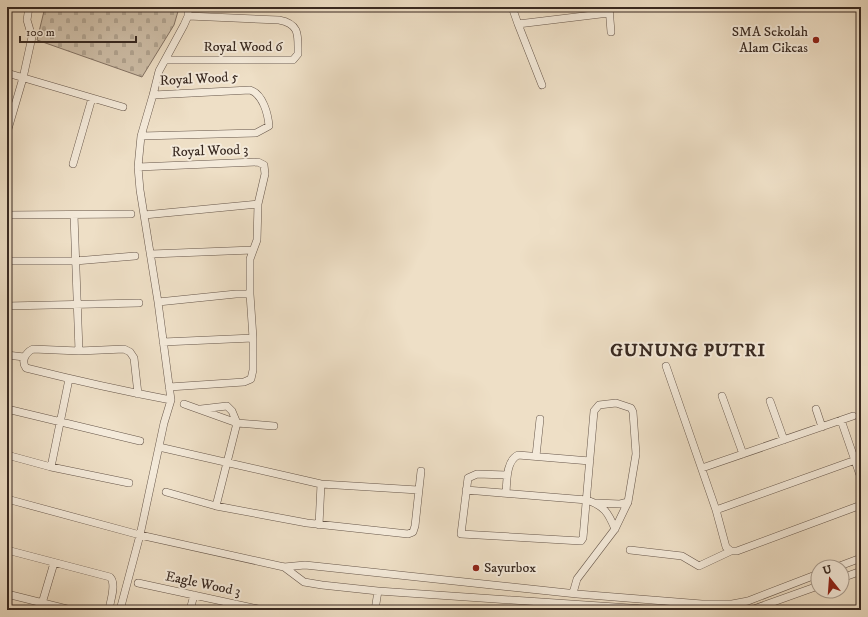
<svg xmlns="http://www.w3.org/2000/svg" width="868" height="617" font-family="'IM FELL DW Pica',serif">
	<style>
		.cemetery { fill: url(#cemetery-stones); stroke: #847466 }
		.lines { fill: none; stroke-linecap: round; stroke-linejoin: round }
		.minor-casing { stroke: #66564a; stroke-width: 8 }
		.minor { stroke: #f4eada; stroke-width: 7 }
		.poi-dot { fill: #8f2418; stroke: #f4eada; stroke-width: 1.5 }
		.labels { text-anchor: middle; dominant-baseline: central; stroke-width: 4; stroke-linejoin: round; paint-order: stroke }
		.poi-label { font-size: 14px; fill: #382921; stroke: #f4eada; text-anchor: end }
		.street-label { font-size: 14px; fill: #382921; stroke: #f4eada }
		.district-label { font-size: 18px; font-weight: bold; letter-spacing: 1px; fill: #382921; stroke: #f4eada }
	</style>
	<defs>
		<pattern id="cemetery-stones" width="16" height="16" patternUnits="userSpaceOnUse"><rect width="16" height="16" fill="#cfc0aa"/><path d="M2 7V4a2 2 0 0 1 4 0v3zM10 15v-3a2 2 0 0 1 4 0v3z" fill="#b2a592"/></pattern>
	</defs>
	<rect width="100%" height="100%" fill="#eedfc6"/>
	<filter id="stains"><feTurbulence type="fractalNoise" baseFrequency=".005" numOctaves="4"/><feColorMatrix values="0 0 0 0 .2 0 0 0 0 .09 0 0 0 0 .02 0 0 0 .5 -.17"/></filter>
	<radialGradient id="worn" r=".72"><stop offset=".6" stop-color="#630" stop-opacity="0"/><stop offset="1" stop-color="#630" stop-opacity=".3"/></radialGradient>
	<!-- cemetery -->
	<path class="cemetery" d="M45,7H179V8L174,25L142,77L37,40Z"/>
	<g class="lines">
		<defs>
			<path id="minor" d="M512,7L518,24L609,13
				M609,7L611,32
				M518,24L542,85
				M166,60H293L298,54C298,35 300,24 279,20L188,16
				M7,73L123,107
				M8,129L23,78L32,37L27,20L29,7
				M141,136L256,133L269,126C268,114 263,94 250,90L153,95
				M73,164L92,98
				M138,167L258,162L264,165L265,174L258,204L257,240L250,259V294H236L158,302
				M7,215L131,214
				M74,215L79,351
				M144,215L258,204
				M151,254L253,250
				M7,261H75L135,256
				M7,306L139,303
				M163,342L253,338
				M7,355L24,357
				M666,366L716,510L726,547L731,551H737L861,505
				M169,387L244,382L251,379L253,370V338L250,294
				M722,396L743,454
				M171,400L158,302L140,190L138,167L141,136L153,95L159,71L184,25L188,16V7
				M770,401L784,440
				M184,404L237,423
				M7,409L140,441
				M201,409L227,406L232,411L237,423
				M816,409L822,427
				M841,420L861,478
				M159,447L321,484L418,490
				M7,455L51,467L129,483
				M536,456L540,419
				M51,467L69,379
				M702,468L853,416
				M507,475L477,474L468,478L461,534L581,541L583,538L594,411L599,405L616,403L631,408L633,412L636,454L628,502L615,529L577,579L573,593
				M466,490L587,500C604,506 608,512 615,529
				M166,492L216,506L307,523L408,534L413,532L415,526L421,471
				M506,493C507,481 506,461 518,455L590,461
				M7,499L140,535L284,567L305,565L577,594L702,604H732L748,601L818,574
				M597,503L620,504L628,502
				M216,506L237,423L274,426
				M716,510L861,458
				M319,525L321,484
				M7,550L110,577C117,584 110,601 109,610
				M630,550L682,556L699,566L731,551
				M284,567L304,582L322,585L378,591L660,610
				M837,567L861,558
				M842,578L861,571
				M138,583L263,610
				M7,594L71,610
				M40,610L54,563
				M120,610L140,535L164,423L171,400C123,391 74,380 26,368C21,361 25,353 33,349L79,351L124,349L130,352L134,358L138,394
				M190,610L194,595
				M375,610L378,591
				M751,610L818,586"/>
		</defs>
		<!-- minor casing -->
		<use href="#minor" class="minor-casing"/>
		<!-- minor -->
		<use href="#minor" class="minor"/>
	</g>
	<!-- markers -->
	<g class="poi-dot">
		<circle cx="816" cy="40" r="4"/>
		<circle cx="476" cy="568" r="4"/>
	</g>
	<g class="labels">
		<!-- poi labels -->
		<g class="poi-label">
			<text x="808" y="32">SMA Sekolah<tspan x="808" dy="16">Alam Cikeas</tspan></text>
			<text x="484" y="568" text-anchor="start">Sayurbox</text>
		</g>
		<!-- street labels -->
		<g class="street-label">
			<text x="243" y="47">Royal Wood 6</text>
			<text transform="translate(199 79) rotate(-3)">Royal Wood 5</text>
			<text transform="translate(210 151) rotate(-2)">Royal Wood 3</text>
			<text transform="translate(203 584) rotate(12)">Eagle Wood 3</text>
		</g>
		<!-- district labels -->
		<g class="district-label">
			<text x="688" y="351">GUNUNG PUTRI</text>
		</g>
	</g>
	<!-- margin -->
	<rect width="868" height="617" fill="none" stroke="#eedfc6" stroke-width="24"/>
	<rect x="8" y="8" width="852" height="601" fill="none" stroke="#382921" stroke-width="2"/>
	<rect x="12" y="12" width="844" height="593" fill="none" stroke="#382921"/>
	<!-- north arrow -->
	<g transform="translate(830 579) rotate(343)"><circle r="19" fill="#f4eada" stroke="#a99d90"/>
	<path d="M0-3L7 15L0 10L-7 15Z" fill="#8f2418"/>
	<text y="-6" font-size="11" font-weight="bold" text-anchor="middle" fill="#382921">U</text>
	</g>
	<!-- scale -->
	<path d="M20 36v6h116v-6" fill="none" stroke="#382921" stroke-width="2"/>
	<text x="26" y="36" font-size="12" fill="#382921" stroke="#f4eada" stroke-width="3" paint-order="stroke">100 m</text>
	<rect width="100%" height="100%" filter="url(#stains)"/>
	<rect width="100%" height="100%" fill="url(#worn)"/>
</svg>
